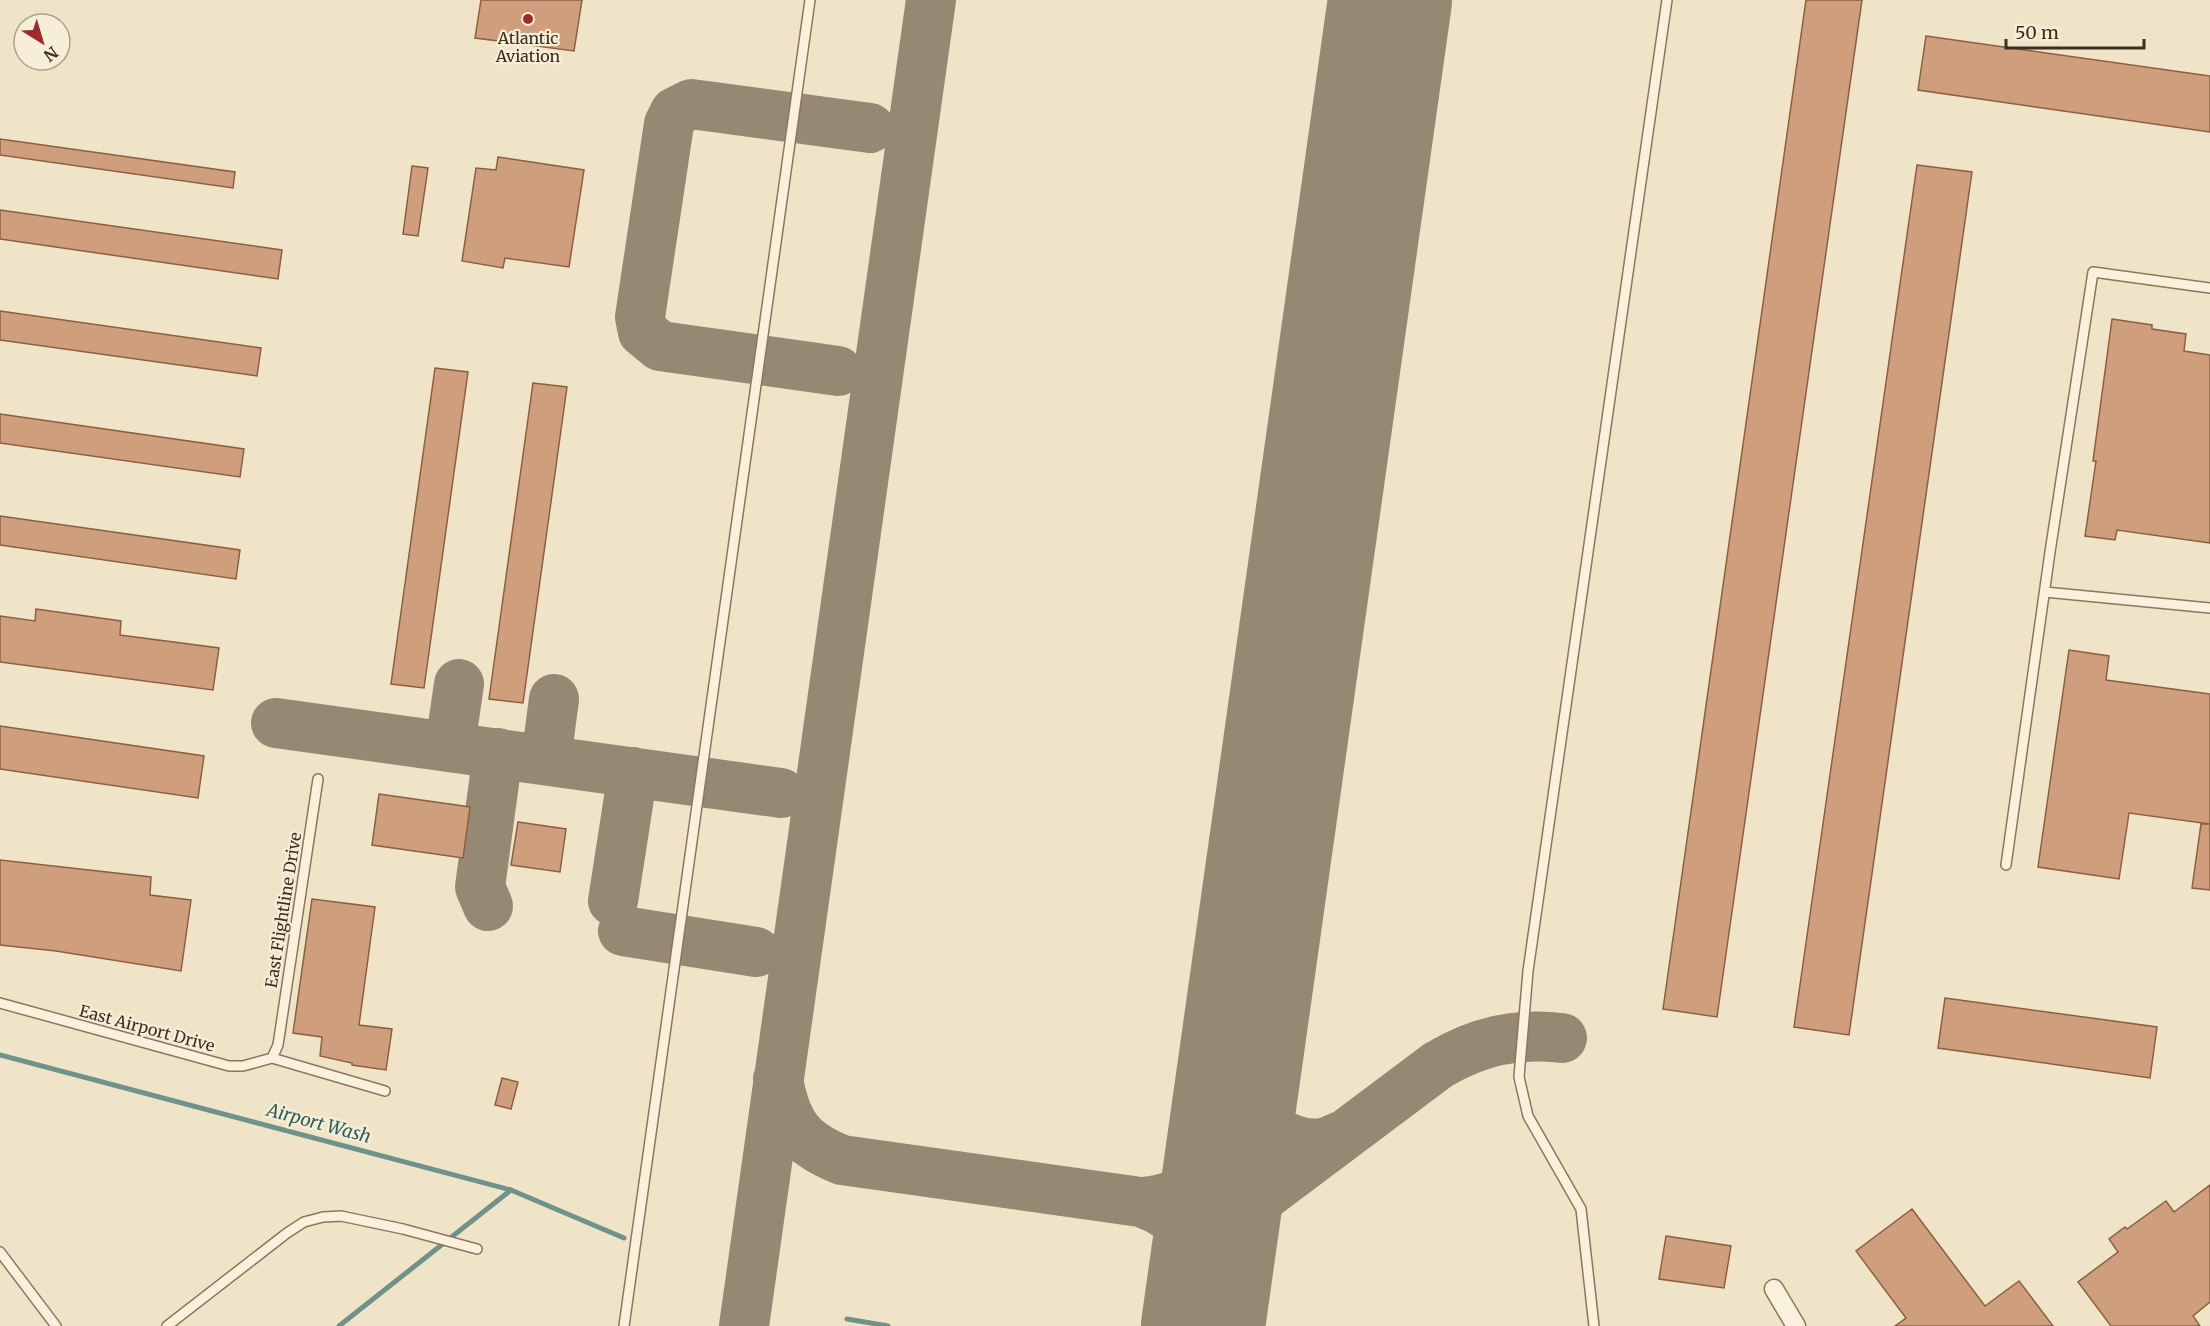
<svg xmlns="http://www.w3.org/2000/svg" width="2210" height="1326" font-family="Merriweather,serif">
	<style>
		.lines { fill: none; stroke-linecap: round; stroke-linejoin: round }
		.stream { stroke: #6f938a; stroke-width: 5 }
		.taxiway { stroke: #968974; stroke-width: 50 }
		.runway { stroke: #968974; stroke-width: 124 }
		.building { fill: #cf9f7d; stroke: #8d5f41; stroke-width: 1.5 }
		.lane-casing { stroke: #8d765c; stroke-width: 12 }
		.street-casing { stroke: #8d765c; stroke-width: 21 }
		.lane { stroke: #faf1dc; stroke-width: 9 }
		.street { stroke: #faf1dc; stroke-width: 18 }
		.poi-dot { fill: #9e2a2b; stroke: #f7eed8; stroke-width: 2 }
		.labels { text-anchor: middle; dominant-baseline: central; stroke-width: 4.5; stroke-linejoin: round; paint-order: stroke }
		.poi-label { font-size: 16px; fill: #3d2e20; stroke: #f7eed8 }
		.street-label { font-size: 16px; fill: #3d2e20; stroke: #f7eed8 }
		.water-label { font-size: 18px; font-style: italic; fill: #2f5d5a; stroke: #f7eed8 }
	</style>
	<rect width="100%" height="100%" fill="#f0e4c8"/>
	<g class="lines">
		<!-- stream -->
		<path class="stream" d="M0,1055L511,1190L624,1238
			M847,1319L888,1326
			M339,1326L511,1190"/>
		<!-- taxiway -->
		<path class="taxiway" d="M838,371L660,346L643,332L640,317L669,124L675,112L691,104L870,128
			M276,723L781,793
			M450,746L459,684
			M546,760L554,699
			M613,901L633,772
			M488,906L480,887L498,753
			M623,931L756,952
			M1240,1067C1242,1078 1243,1093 1248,1103C1259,1127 1296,1147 1322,1143C1330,1142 1337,1137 1344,1135
			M778,1079C786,1124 799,1143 842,1160L1140,1202L1219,1211L1229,1210L1258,1200L1438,1065C1479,1041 1514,1033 1562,1038
			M1144,1202C1194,1197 1208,1173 1230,1133
			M1143,1203C1183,1217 1197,1243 1210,1282
			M744,1326L931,0"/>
		<!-- runway -->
		<path class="runway" d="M1203,1326L1390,0"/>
	</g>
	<!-- building -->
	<path class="building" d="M481,0H582L574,51L475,38Z
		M1806,0H1862L1717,1017L1663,1009Z
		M1926,36L2210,76V132L1918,90Z
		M0,139L235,172L233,188L0,155Z
		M498,157L584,170L569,267L505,258L503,268L462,261L476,168L496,170Z
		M1917,165L1972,172L1849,1035L1794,1027Z
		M412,166L428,168L418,236L403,234Z
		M0,210L282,250L278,279L0,239Z
		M0,311L261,348L257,376L0,340Z
		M2112,319L2152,325V329L2186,334L2184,351L2210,355V543L2117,530L2115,540L2085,536L2096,461H2093Z
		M435,368L468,372L424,688L391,684Z
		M533,383L567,387L523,703L489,699Z
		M0,414L244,449L240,477L0,443Z
		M0,516L240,550L236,579L0,545Z
		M36,609L121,621L120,635L219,648L213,690L0,662V616L35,621Z
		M2069,650L2109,656L2106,680L2210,694V824L2129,813L2119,879L2038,867Z
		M0,726L204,756L198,798L0,769Z
		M379,794L470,807L463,858L372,845Z
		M518,822L566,829L560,872L511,865Z
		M2201,824H2210V890L2192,888Z
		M0,860L151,877L150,895L191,900L181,971L56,951L0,945Z
		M312,899L375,907L359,1025L392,1029L386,1070L352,1065V1063L320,1056L322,1037L293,1033Z
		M1945,998L2157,1027L2150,1078L1938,1048Z
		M502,1078L518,1082L511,1109L495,1105Z
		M2210,1185V1302L2193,1316L2200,1326H2111L2078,1282L2118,1252L2109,1239L2125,1227L2127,1229L2166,1201L2174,1212Z
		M1912,1209L1985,1306L2019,1281L2053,1326H1895L1906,1318L1856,1251Z
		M1666,1236L1731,1246L1724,1288L1659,1279Z"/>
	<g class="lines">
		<defs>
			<path id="lane" d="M2045,592L2210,608
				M2006,865L2050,552L2093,272L2210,288
				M0,1003L229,1066H243L272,1058L278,1045L318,779
				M272,1058L385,1091
				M0,1252L56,1326
				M167,1326L287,1233L304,1222L323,1217L341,1216L403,1229L477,1249
				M624,1326L810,0
				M1594,1326L1581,1209L1528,1116L1519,1077L1528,971L1667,0"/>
			<path id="street" d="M1774,1289L1796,1326"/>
		</defs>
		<!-- lane casing -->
		<use href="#lane" class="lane-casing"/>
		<!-- street casing -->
		<use href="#street" class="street-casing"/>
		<!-- lane -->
		<use href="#lane" class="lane"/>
		<!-- street -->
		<use href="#street" class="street"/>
	</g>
	<!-- markers -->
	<circle class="poi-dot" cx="528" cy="19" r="6"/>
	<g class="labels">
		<!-- poi labels -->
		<g class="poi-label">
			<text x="528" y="38">Atlantic<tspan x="528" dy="18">Aviation</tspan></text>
		</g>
		<!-- street labels -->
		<g class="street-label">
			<text transform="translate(283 910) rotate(-81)">East Flightline Drive</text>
			<text transform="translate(147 1028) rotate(15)">East Airport Drive</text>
		</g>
		<!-- water labels -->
		<g class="water-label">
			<text transform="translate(319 1123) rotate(15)">Airport Wash</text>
		</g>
	</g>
	<!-- north arrow -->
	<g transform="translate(42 42) rotate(143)"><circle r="28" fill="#f7eed8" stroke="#ada18e" stroke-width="1.5"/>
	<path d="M0-4.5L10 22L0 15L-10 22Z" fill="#9e2a2b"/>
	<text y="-9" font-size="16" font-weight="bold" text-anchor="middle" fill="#3d2e20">N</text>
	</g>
	<!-- scale -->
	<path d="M2006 39v9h138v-9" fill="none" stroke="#3d2e20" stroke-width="3"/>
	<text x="2015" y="39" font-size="18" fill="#3d2e20" stroke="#f7eed8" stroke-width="4.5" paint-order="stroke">50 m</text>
</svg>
